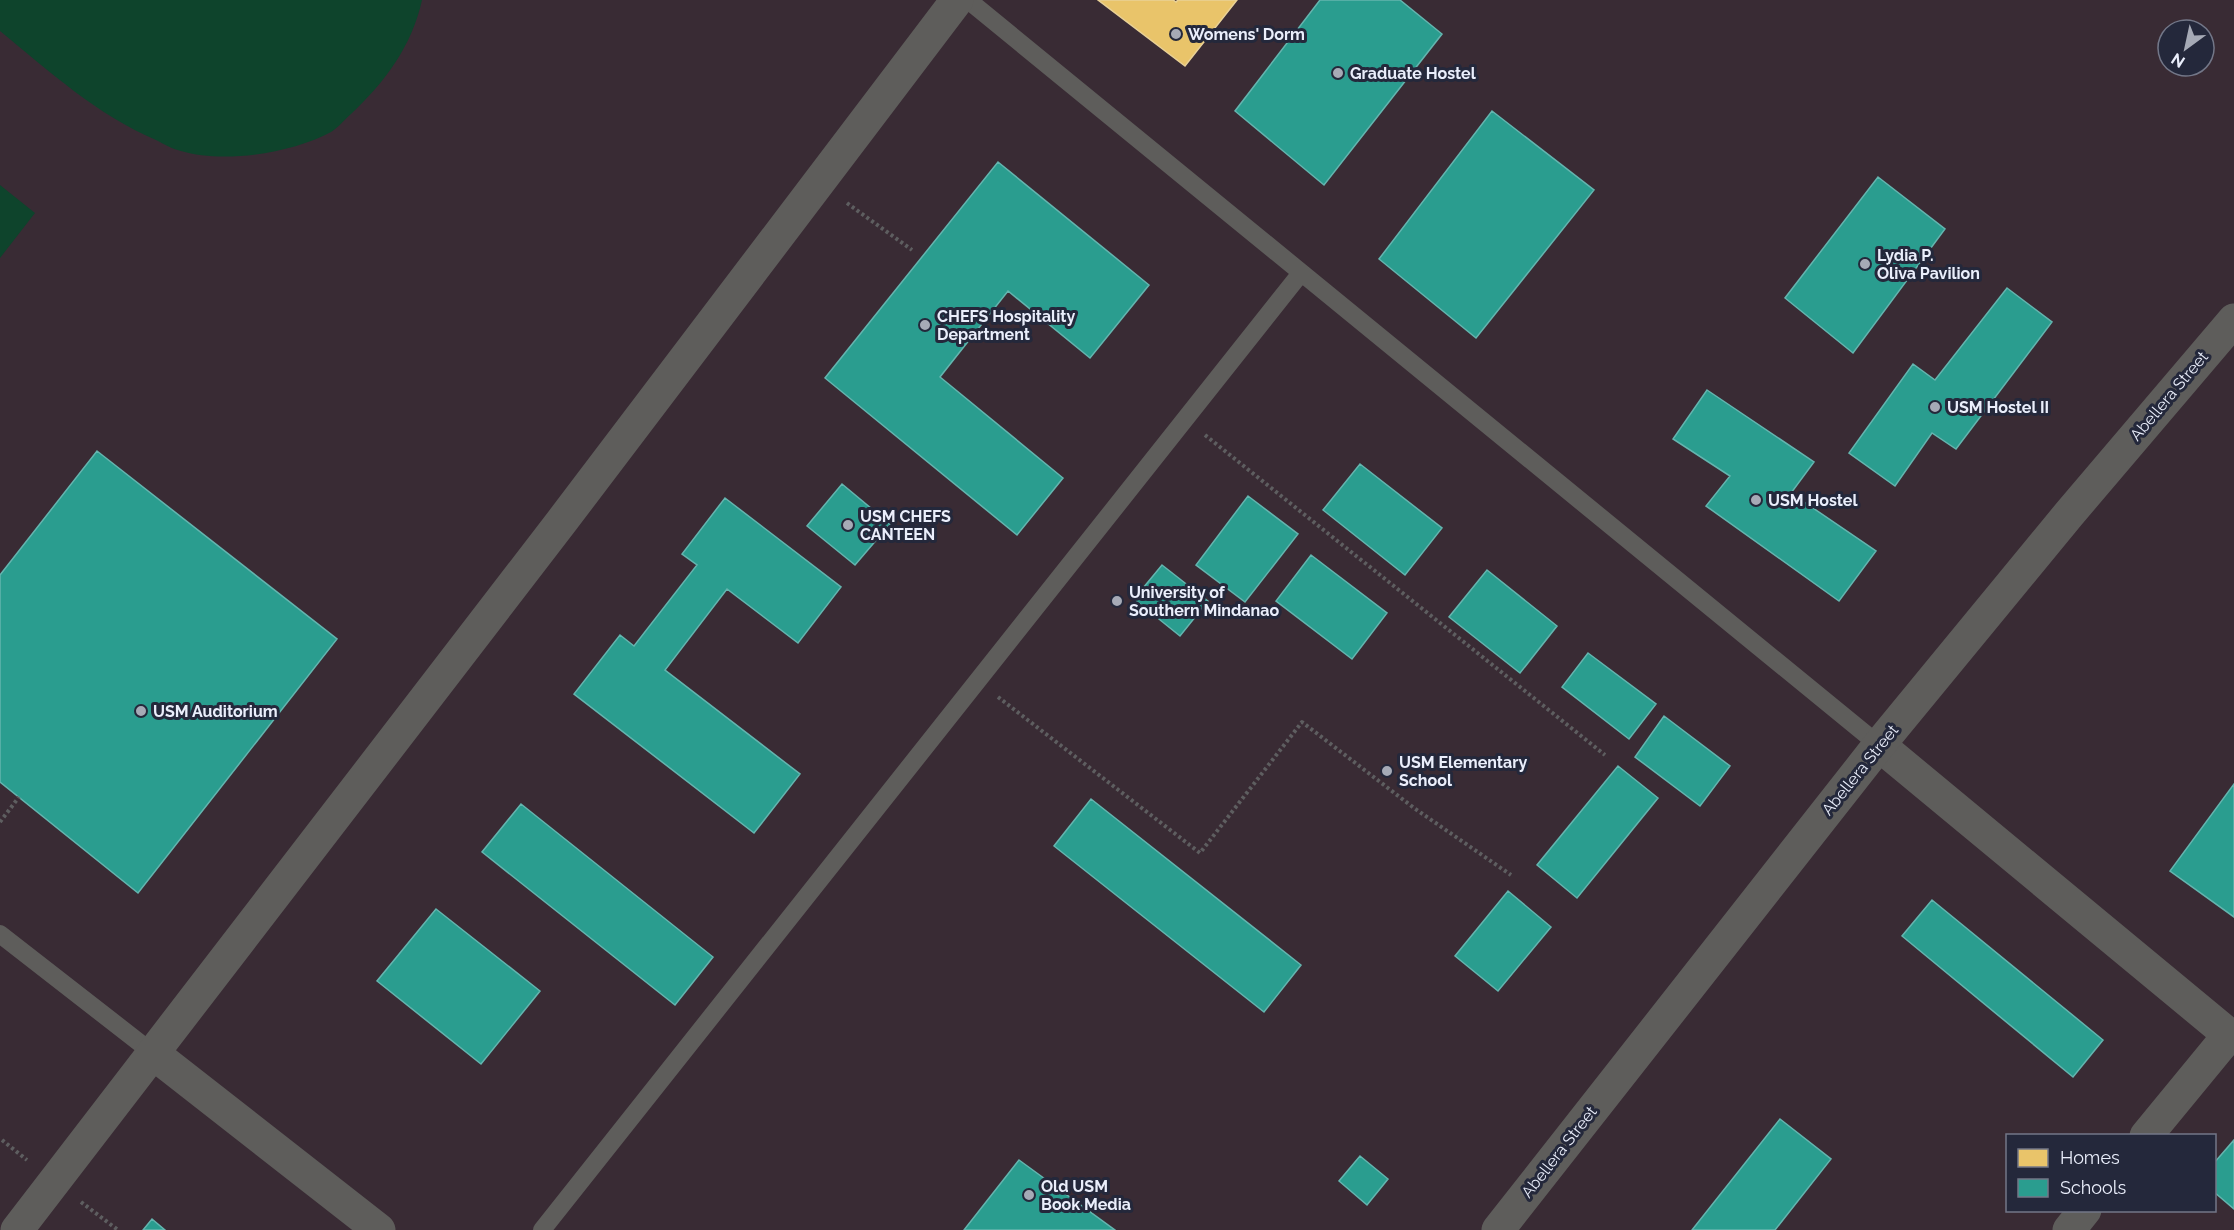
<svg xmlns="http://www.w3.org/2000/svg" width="2234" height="1230" font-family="Raleway,sans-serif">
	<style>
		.education { fill: #392b34; fill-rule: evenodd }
		.green { fill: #0e442c }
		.homes { fill: #e9c46a; stroke: #e9d196; stroke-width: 1.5 }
		.schools { fill: #2a9d8f; stroke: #64b5af; stroke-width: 1.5 }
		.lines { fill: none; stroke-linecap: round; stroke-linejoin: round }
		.path { stroke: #5e5e60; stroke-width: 4; stroke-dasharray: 3 3; stroke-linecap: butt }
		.service { stroke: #5e5d5b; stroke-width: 18 }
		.minor { stroke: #5e5d5b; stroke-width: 33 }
		.tertiary { stroke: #5e5d5b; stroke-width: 33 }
		.poi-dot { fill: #a6aab6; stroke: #24283b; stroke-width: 2 }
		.labels { text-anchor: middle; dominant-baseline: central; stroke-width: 6; stroke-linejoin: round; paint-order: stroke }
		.poi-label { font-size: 16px; font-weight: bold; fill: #eaeefb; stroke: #24283b; text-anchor: start }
		.street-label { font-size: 16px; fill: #eaeefb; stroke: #24283b }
	</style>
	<rect width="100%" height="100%" fill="#292c36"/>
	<!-- education -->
	<path class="education" d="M0,0H2234V1230H0ZM2168,30H2204V66H2168ZM2008,1136H2214V1210H2008Z"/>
	<!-- green -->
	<path class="green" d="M0,0H422C412,46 385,82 351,114C345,119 339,127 331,132C292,153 224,164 181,151C172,149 164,144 156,140C97,115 49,71 0,31Z
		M0,185L35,213L0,258Z"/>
	<!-- homes -->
	<path class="homes" d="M1098,0H1173L1176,2L1178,0H1237L1185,66Z"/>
	<!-- schools -->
	<path class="schools" d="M1320,0H1400L1442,34L1324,185L1235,111Z
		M1492,111L1594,190L1476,338L1379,259Z
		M998,162L1149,285L1090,358L1008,291L940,377L1063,478L1017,535L825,378Z
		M1878,177L1945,229L1853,353L1785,298Z
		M2007,288L2052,322L1956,449L1932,433L1895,486L1849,453L1913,364L1935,380Z
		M1707,390L1814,462L1791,493L1876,551L1839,601L1706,506L1730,476L1673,439Z
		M97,451L337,639L138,893L0,782V575Z
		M1360,464L1442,528L1405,575L1323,510Z
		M842,484L890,524L855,565L807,526Z
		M1248,496L1298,534L1245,602L1196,565Z
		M725,498L841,587L798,643L727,589L665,670L800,774L754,833L574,694L620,635L634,646L697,565L682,554Z
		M1311,555L1387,613L1352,659L1276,601Z
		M1162,565L1208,601L1180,636L1134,599Z
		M1487,570L1557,626L1520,673L1449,617Z
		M1588,653L1656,704L1629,739L1562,687Z
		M1664,716L1730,766L1700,806L1635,757Z
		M1618,766L1658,798L1577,898L1537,865Z
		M2234,784V917L2170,871Z
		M1091,799L1301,965L1264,1012L1054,846Z
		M521,804L713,957L675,1005L482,852Z
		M1508,891L1551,927L1498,991L1455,956Z
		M1932,900L2103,1040L2073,1077L1902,936Z
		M436,909L540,991L481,1064L377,981Z
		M1780,1119L1831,1159L1775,1230H1692Z
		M2234,1140V1209L2214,1192V1163Z
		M1360,1156L1388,1179L1367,1205L1339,1181Z
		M1019,1160L1115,1230H964Z
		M152,1219L165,1230H143Z"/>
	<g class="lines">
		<!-- path -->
		<path class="path" d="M847,203L912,250
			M1205,435L1605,755
			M998,697L1200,853L1302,722L1414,808L1511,875
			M0,822L19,797
			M2,1140L27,1160
			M81,1202L118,1230"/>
		<!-- service -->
		<path class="service" d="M968,0L1879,745
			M0,934L154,1054
			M542,1230L1301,273"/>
		<!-- minor -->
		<path class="minor" d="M1879,745L2234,1039
			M154,1054L379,1230
			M2146,1136L2229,1035
			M17,1230L562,521L957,0
			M2069,1230L2085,1210"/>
		<!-- tertiary -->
		<path class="tertiary" d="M1498,1230L1879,745L2069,514L2234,320"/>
	</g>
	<!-- markers -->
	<g class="poi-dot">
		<circle cx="1176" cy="34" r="6"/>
		<circle cx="1338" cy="73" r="6"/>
		<circle cx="1865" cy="264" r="6"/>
		<circle cx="925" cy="325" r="6"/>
		<circle cx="1935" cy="407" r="6"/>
		<circle cx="1756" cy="500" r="6"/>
		<circle cx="848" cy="525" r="6"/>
		<circle cx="1117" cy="601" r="6"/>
		<circle cx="141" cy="711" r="6"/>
		<circle cx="1387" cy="771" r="6"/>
		<circle cx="1029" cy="1195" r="6"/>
	</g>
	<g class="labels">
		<!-- poi labels -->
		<g class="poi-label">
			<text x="1188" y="34">Womens' Dorm</text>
			<text x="1350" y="73">Graduate Hostel</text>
			<text x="1877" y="255">Lydia P.<tspan x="1877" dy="18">Oliva Pavilion</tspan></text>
			<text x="937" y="316">CHEFS Hospitality<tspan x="937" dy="18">Department</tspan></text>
			<text x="1947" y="407">USM Hostel II</text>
			<text x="1768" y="500">USM Hostel</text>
			<text x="860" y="516">USM CHEFS<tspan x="860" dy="18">CANTEEN</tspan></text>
			<text x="1129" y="592">University of<tspan x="1129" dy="18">Southern Mindanao</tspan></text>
			<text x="153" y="711">USM Auditorium</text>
			<text x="1399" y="762">USM Elementary<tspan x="1399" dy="18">School</tspan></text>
			<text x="1041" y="1186">Old USM<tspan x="1041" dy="18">Book Media</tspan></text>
		</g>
		<!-- street labels -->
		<g class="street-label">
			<text transform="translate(2169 396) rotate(-50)">Abellera Street</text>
			<text transform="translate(1860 770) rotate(-51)">Abellera Street</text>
			<text transform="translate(1559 1152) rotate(-52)">Abellera Street</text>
		</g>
	</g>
	<!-- legend -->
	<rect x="2006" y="1134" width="210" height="78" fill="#24283b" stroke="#737788" stroke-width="1.5"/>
	<rect x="2018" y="1149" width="30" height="18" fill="#e9c46a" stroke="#737788" stroke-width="1.5"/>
	<text x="2060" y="1164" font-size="18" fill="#eaeefb">Homes</text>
	<rect x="2018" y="1179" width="30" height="18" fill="#2a9d8f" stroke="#737788" stroke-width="1.5"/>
	<text x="2060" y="1194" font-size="18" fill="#eaeefb">Schools</text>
	<!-- north arrow -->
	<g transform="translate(2186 48) rotate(213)"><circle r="28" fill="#24283b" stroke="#737788" stroke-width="1.5"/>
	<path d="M0-4.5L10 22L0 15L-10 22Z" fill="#a6aab6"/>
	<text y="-9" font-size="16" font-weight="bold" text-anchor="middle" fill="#eaeefb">N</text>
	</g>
</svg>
